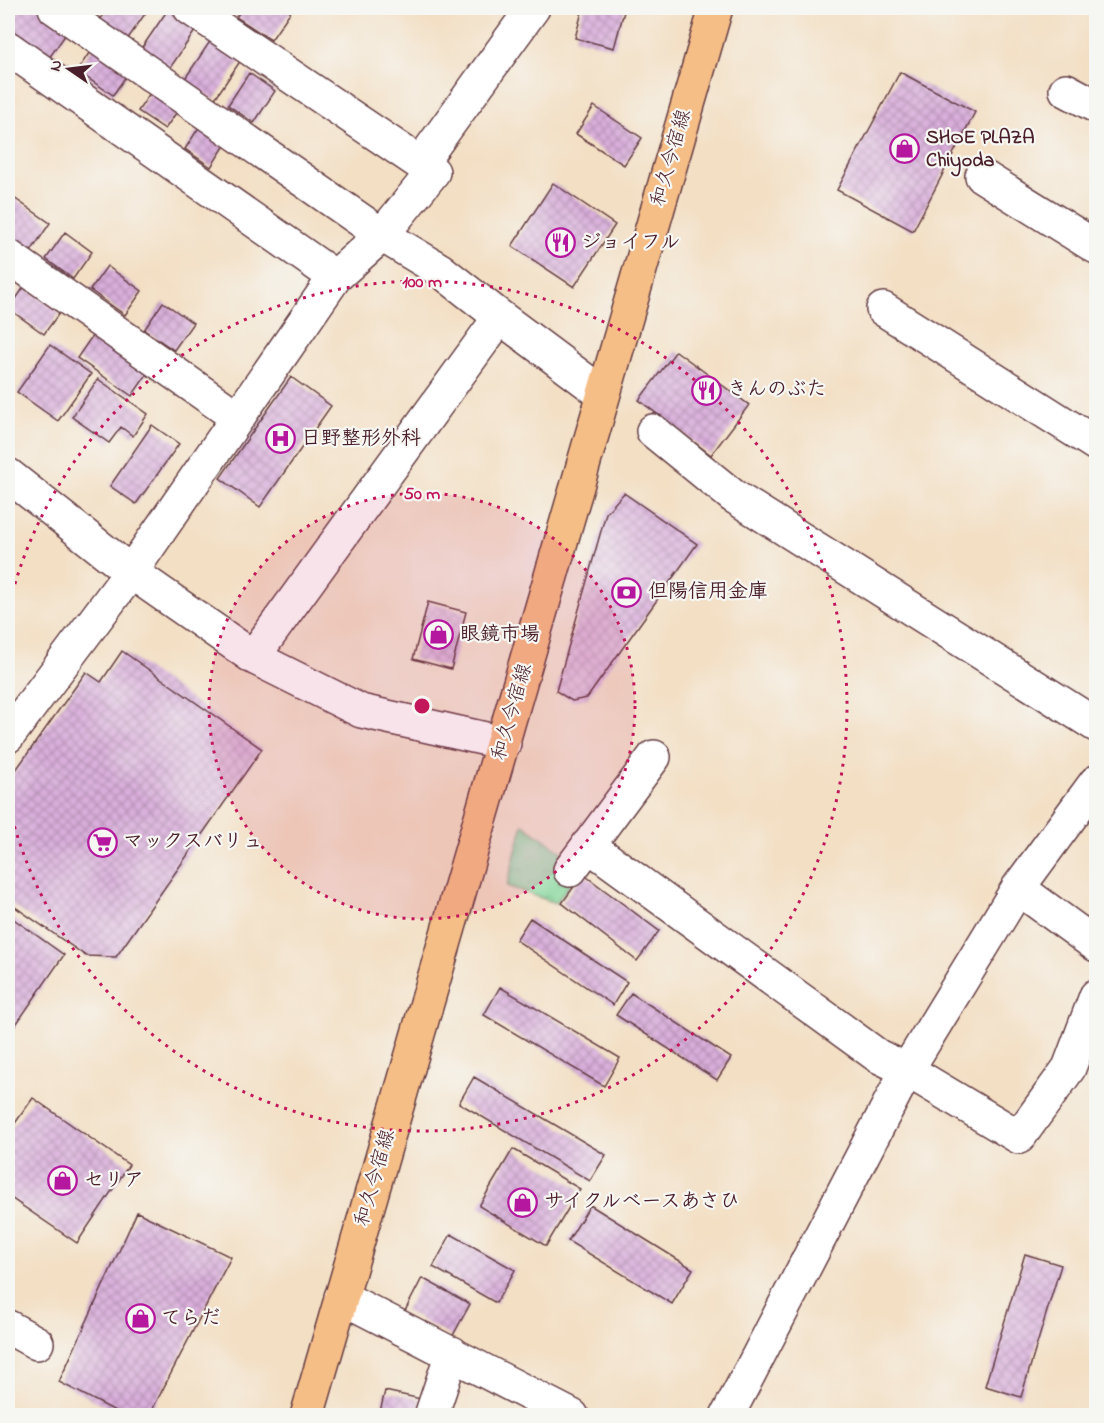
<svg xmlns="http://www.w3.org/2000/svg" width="1104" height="1423" font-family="'Indie Flower','Klee One',sans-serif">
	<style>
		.park { fill: url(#park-crowns); stroke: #657a60; stroke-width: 1.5 }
		.building { fill: url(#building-cross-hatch) }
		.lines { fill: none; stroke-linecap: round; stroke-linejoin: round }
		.minor-casing { stroke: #633c42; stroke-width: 36 }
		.major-casing { stroke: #633c42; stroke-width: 36 }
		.minor { stroke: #fff; stroke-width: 33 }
		.major { stroke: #f6be87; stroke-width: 33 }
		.ring { fill: none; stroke: #c2185b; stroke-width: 3; stroke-dasharray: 3 6 }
		.labels { text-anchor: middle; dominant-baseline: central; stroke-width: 4.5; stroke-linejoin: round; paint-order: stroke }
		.poi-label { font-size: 20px; font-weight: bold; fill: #4a1f2b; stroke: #f6f6f2; text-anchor: start }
		.street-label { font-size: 20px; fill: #4a1f2b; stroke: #f6f6f2 }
		.centre { fill: #c2185b; stroke: #f6f6f2; stroke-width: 3 }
		.ring-label { font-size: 18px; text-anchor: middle; font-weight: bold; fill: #c2185b; stroke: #f6f6f2; stroke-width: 4.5; stroke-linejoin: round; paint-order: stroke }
	</style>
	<defs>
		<pattern id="park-crowns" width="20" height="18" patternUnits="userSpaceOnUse" patternTransform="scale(1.5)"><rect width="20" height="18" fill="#80d496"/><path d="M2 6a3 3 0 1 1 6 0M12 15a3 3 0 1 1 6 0" fill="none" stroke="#70b681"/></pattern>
		<pattern id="building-cross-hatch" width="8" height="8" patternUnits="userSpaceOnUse" patternTransform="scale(1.5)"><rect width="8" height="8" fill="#d9afdb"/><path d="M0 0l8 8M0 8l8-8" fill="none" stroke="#b28eb2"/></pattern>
	</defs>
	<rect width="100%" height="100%" fill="#f6f6f2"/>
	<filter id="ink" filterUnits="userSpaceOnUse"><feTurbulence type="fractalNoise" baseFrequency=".0167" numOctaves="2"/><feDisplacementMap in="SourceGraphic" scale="12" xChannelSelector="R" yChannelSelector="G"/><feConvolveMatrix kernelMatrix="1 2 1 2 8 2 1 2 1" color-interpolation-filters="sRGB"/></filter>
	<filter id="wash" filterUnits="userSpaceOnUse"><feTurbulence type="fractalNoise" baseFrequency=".008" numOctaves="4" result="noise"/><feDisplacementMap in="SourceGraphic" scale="24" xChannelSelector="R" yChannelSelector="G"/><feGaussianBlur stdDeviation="1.35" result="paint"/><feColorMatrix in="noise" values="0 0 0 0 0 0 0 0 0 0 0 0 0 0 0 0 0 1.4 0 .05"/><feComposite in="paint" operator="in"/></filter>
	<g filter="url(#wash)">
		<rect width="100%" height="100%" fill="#f3dfc4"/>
		<!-- park -->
		<path class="park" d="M523,824L565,854L572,881L556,903L507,886Z"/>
		<g id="blocks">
			<!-- building -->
			<path class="building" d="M16,8H42L71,27L49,58L8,30V21Z
				M109,8H149L127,40L99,21Z
				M169,8H174L199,25L170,68L141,49Z
				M243,8H293L271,40L236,17Z
				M583,8H625L614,48L575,38Z
				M211,40L241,60L214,100L184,80Z
				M95,44L131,69L113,95L77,71Z
				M900,72L975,112L913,231L837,190Z
				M249,73L275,91L254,123L228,105Z
				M156,84L183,103L165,129L138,111Z
				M594,106L642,138L624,165L576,134Z
				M205,118L231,136L211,167L185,149Z
				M553,183L615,225L574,287L512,246Z
				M14,198L50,223L30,253L8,237V207Z
				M65,232L92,252L73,279L46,259Z
				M107,266L142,291L125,315L90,290Z
				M24,287L60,312L44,334L9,309Z
				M163,302L193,323L174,350L144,330Z
				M97,329L152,367L132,396L77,358Z
				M50,345L91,374L58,421L17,392Z
				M676,351L749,405L711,455L639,400Z
				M291,377L331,406L260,507L220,478Z
				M98,379L148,414L133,436L121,427L109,443L72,417Z
				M152,425L179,444L136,504L110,486Z
				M624,493L697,544L587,698L572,701L556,691L606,513Z
				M428,602L466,612L451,669L413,659Z
				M122,651L262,749L116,957L86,956L8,902V781L86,672L101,682Z
				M583,874L659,931L637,961L562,903Z
				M8,915L64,955L8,1036Z
				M530,918L627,982L613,1005L516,940Z
				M500,987L620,1058L604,1086L484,1015Z
				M631,993L731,1058L717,1080L616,1015Z
				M474,1077L606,1155L590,1181L459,1103Z
				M33,1098L129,1165L77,1243L8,1196V1133Z
				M513,1149L580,1189L546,1246L479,1206Z
				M590,1205L693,1269L672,1304L568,1241Z
				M137,1212L231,1257L149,1416H125L59,1382Z
				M451,1234L515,1270L496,1303L433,1267Z
				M1025,1254L1061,1265L1021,1397L985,1386Z
				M422,1278L470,1304L452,1337L405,1311Z
				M385,1391L421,1399L417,1416H379Z"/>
		</g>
	</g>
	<g filter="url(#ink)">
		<use href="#blocks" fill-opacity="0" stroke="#633c42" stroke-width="1.5"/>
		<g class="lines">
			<defs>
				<path id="minor" d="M55,8L382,235L440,270L500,317L253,657
					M8,48L335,277
					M1066,90L1096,106
					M420,164L533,8
					M982,176L1096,247
					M8,256L237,417
					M883,309L1096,444
					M500,317L603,394
					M653,431L733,496L1096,725
					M8,475L131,572L253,657L361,711L504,743
					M8,736L131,572L335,277L382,235L433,172L190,8
					M588,845L878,1056L907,1070L1019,1137L1069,1068L1096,996
					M570,870L654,757
					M1018,888L1096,945
					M341,1297L572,1416
					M8,1327L37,1343
					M431,1416L452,1353
					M727,1416L907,1070L1018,888L1096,782"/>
				<path id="major" d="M307,1416L716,8"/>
			</defs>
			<!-- minor casing -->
			<use href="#minor" class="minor-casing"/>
			<!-- major casing -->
			<use href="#major" class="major-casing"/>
			<!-- minor -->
			<use href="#minor" class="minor"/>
			<!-- major -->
			<use href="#major" class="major"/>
		</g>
	</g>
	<!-- distance rings -->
	<circle cx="422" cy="706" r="213" fill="#c2185b" fill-opacity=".12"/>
	<g class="ring">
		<circle cx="422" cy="706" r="213"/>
		<path d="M8 610A425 425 0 1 1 8 802"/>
	</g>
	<!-- icons -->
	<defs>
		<symbol id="shop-ring" viewBox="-11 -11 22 22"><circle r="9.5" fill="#f6f6f2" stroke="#b5179e" stroke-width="1.5"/><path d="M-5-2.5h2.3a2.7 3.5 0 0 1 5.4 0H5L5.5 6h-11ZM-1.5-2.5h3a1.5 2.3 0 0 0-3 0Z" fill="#b5179e"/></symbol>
		<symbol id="restaurant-ring" viewBox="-11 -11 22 22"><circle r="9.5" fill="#f6f6f2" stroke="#b5179e" stroke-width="1.5"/><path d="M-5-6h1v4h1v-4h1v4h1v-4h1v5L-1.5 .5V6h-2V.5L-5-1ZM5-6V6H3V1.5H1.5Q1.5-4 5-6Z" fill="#b5179e"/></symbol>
		<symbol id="hospital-ring" viewBox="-11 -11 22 22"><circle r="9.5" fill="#f6f6f2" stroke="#b5179e" stroke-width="1.5"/><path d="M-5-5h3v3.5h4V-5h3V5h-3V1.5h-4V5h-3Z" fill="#b5179e"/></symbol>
		<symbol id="bank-ring" viewBox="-11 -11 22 22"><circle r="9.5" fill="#f6f6f2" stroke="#b5179e" stroke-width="1.5"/><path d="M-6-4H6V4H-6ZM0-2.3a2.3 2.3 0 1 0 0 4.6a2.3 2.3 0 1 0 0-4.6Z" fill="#b5179e"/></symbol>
		<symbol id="supermarket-ring" viewBox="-11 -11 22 22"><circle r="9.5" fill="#f6f6f2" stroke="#b5179e" stroke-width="1.5"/><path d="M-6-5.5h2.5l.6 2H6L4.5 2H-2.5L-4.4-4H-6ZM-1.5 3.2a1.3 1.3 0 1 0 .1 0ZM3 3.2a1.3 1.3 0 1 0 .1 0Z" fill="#b5179e"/></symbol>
	</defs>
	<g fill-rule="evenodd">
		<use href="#shop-ring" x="888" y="132" width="33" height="33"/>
		<use href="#restaurant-ring" x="544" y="226" width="33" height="33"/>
		<use href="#restaurant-ring" x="690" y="374" width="33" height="33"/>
		<use href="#hospital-ring" x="264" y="422" width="33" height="33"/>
		<use href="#bank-ring" x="610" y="576" width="33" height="33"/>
		<use href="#shop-ring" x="422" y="618" width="33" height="33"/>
		<use href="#supermarket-ring" x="86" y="826" width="33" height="33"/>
		<use href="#shop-ring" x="46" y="1164" width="33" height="33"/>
		<use href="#shop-ring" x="506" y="1186" width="33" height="33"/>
		<use href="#shop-ring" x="124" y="1302" width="33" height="33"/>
	</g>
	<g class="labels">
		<!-- poi labels -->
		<g class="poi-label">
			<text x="926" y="138">SHOE PLAZA<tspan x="926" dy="23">Chiyoda</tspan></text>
			<text x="581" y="243">ジョイフル</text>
			<text x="727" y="390">きんのぶた</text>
			<text x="301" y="439">日野整形外科</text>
			<text x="648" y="592">但陽信用金庫</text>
			<text x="460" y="635">眼鏡市場</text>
			<text x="123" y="842">マックスバリュ</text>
			<text x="84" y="1181">セリア</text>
			<text x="544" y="1202">サイクルベースあさひ</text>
			<text x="161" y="1319">てらだ</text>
		</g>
		<!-- street labels -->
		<g class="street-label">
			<text transform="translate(672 158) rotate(-74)">和久今宿線</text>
			<text transform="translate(513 712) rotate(-74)">和久今宿線</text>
			<text transform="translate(376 1178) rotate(-74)">和久今宿線</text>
		</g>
	</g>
	<circle cx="422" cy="706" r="9" class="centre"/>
	<g class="ring-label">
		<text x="422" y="287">100 m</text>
		<text x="422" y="499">50 m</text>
	</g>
	<!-- margin -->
	<rect width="1104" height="1423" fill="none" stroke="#f6f6f2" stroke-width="30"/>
	<!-- north arrow -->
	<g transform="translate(69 69) rotate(284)" stroke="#f6f6f2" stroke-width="4.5" paint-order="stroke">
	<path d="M0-4.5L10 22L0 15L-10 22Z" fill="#4a1f2b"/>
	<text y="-9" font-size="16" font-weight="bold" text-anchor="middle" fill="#4a1f2b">N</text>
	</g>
</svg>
